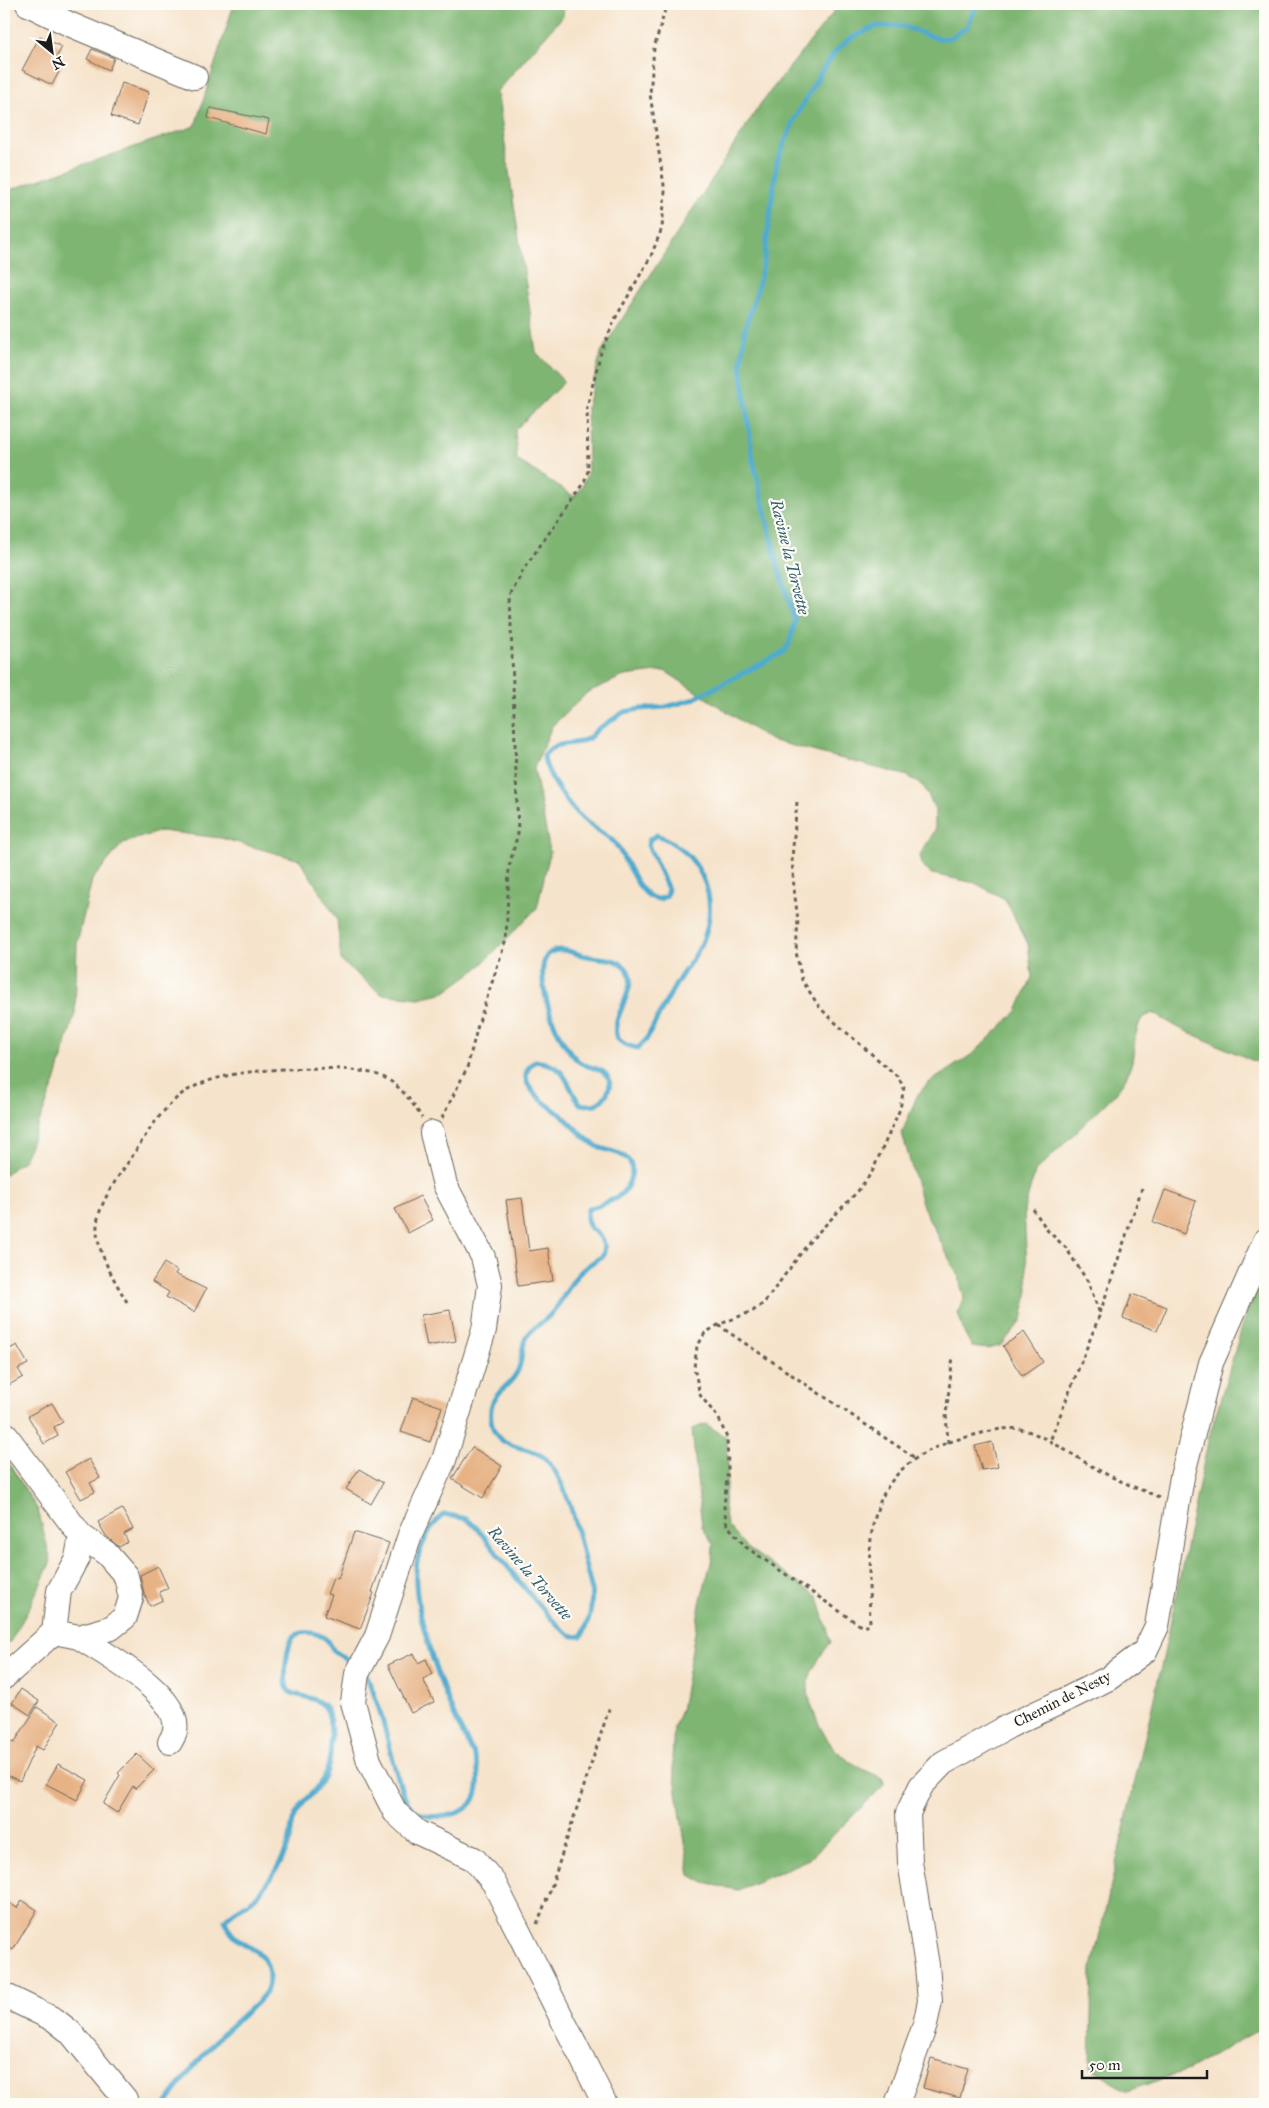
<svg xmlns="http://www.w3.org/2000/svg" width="1269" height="2108" font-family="'IM FELL Great Primer',serif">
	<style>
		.forest { fill: #7eb572; stroke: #4d6847 }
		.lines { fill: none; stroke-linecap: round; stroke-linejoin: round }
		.stream { stroke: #50abce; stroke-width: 5 }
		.building { fill: #e7b386 }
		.minor-casing { stroke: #686259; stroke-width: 26 }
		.path { stroke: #686259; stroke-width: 3; stroke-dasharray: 4 4; stroke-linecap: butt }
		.minor { stroke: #fff; stroke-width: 24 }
		.labels { text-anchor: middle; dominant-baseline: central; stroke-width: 4.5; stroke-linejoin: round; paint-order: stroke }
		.street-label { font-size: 15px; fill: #1c1c1c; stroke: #fdfcf7 }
		.water-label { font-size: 16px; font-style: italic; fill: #335c6c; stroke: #fdfcf7 }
	</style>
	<rect width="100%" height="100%" fill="#fdfcf7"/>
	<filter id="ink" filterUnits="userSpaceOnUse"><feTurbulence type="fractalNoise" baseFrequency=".02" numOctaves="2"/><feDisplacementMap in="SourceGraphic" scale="10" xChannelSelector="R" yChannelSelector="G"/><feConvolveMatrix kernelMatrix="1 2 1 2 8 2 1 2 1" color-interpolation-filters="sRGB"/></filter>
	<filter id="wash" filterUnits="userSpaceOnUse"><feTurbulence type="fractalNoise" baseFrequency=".0096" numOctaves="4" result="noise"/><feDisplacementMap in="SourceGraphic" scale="20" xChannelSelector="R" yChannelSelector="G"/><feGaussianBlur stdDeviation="1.12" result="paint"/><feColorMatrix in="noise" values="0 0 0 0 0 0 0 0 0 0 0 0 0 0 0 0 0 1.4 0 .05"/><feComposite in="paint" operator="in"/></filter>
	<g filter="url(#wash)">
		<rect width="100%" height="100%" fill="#f6e3cb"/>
		<!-- forest -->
		<path class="forest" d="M234,4H564L563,16L497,91L536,352L564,382L515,430L517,460L575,497L583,485L588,471L587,407L601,352L761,103L840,4H1265V1066L1179,1028L1153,1013L1142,1018C1134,1032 1135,1045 1132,1061C1129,1074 1122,1086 1113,1096L1035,1172L1024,1210L1028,1290L1022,1320L1011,1334L1000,1346L987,1349L972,1347L964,1332L958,1313L964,1298L959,1278L923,1207L902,1133L917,1096L927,1084L974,1053L1017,1011L1032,977L1028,944L1005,899L975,883L932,874L923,867L920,855L935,830V809L924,787L908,776L770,740L665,671L624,676L588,692L552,726L534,768L550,852L537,908L478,968L445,992L419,998L381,994L341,961L337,919L300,860L221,838L161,831L123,843L92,880L77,944L75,1013L55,1082L24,1160L4,1175V192L195,126Z
			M1265,1268V2026L1188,2070L1127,2091L1090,2067L1092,1968L1162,1663L1209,1437L1243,1324Z
			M706,1424L727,1438L728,1468L724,1507L727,1525L746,1547L818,1597L831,1642C823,1652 808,1673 808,1685C807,1704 824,1739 837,1751C850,1763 867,1772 883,1778L884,1785L809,1859L738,1890L704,1883L690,1875L672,1759L674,1727L681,1710L701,1599L712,1559L713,1544L702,1527L692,1429Z
			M4,1455L38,1510L51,1561L30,1607L10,1642L4,1647Z"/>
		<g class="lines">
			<!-- stream -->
			<path class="stream" d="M365,1674C380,1702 386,1736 395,1767C398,1779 402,1796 410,1806C422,1822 459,1819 472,1803C478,1795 479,1784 478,1774C478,1757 466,1741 459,1726C441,1688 413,1611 416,1570C417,1551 430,1525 444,1514L467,1519L479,1530C492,1547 557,1633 573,1636C574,1637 580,1636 581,1636C590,1624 593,1603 591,1589C590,1579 586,1569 584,1559C576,1526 569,1487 547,1460C532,1444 498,1452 492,1425C485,1395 505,1392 516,1374C524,1362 520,1349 526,1338C530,1329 541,1324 548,1317C560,1306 566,1290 576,1277C584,1267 593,1262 603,1256C611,1227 581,1238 588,1209C598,1206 612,1202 620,1195C628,1189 636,1170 629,1161C620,1150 606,1152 595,1145C584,1138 574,1126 564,1117C549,1105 508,1082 535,1061C569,1066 563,1080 580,1104C586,1105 593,1106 598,1103C606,1098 613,1085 608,1077C602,1066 584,1069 576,1059C568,1050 562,1041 557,1030C549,1014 527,948 561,950C570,950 578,955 587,956C595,958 605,958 613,960C665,978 577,1038 638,1048L646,1040C658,1018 669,994 683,973C691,961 699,952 704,938C720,894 699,852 657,835L650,839L648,845L668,889L666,896L660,899C638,901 626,855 614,842C605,833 592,828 583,819C570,808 544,772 544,755L550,749L558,745L580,742L589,738L598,729L624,712L640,709L666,707L691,700L782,653L789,645L795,621L775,555L753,460L741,366L745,329L756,294L764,260L777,162L793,122L821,72L836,51L849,39L877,26H902L936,38H950L967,27L977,4
				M166,2104C182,2081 199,2059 218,2038C231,2024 255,2007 265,1993C270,1985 270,1971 266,1963C258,1944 233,1947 225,1920C235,1908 250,1905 260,1892C272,1877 283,1861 289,1843C291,1836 291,1828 293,1821C298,1805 313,1794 322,1781C331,1767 331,1748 331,1733C330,1709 327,1702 303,1696C298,1695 292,1695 289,1691C282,1685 286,1639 296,1635C306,1630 320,1633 328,1641C331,1645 332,1650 336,1653C343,1658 351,1659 356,1664"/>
		</g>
		<g id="blocks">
			<!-- building -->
			<path class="building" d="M40,36L62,47L55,60L63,64L52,85L22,70Z
				M92,49L114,58L109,70L87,59Z
				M122,83L149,92L138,125L111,116Z
				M210,108L269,120L266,134L208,118Z
				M1165,1190L1196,1201L1184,1234L1153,1222Z
				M420,1196L433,1220L408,1233L395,1209Z
				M522,1198L529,1251L548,1248L553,1281L518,1286L506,1200Z
				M164,1263L177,1271L175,1274L206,1289L194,1312L166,1297L169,1292L152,1282Z
				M1132,1294L1167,1307L1157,1331L1123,1318Z
				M450,1310L456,1341L427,1346L421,1315Z
				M1024,1332L1043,1362L1022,1376L1003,1346Z
				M4,1343L8,1350L17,1345L28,1364L18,1369L23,1377L9,1385L4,1377Z
				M413,1397L442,1407L430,1442L401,1432Z
				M52,1403L63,1422L54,1427L58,1436L44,1444L28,1416Z
				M992,1442L998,1467L982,1470L975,1446Z
				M472,1447L502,1466L483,1498L452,1479Z
				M89,1459L100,1478L90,1483L95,1492L81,1499L65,1472Z
				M359,1469L383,1483L371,1504L346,1489Z
				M122,1509L133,1529L124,1534L128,1542L119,1547L106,1536L98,1522Z
				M354,1532L389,1543L372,1592L374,1593L360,1629L324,1616L332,1595L327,1594L333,1578L338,1579Z
				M158,1566L168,1588L159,1592L163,1600L150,1606L144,1594L140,1575Z
				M414,1653L418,1663L426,1659L433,1674L423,1679L434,1702L411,1713L388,1665Z
				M21,1689L39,1701L30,1715L12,1703Z
				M37,1707L60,1722L43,1750L36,1746L20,1781L4,1774V1738L14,1743Z
				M137,1754L154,1770L135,1789L133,1786L117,1813L103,1804L120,1775L118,1773Z
				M58,1764L88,1780L77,1800L46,1784Z
				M4,1900L17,1908L22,1900L37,1910L13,1950L4,1944Z
				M931,2058L968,2068L960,2098L923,2088Z"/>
		</g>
	</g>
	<g filter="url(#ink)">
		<use href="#blocks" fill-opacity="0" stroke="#686259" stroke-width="1"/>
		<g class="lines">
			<defs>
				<path id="minor" d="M28,4L69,24L195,77
					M432,1133L445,1185L483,1257L490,1285L484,1330L444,1460L410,1535L377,1636L357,1674L353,1702L369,1761L395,1812L417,1832L474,1859L494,1883L605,2104
					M4,1433L81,1536L77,1558L59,1591L54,1632L4,1677
					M54,1632L79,1637L111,1628L125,1617L131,1598L126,1576L106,1553L81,1536
					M79,1637C104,1654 182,1695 175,1731C174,1735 172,1739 170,1742
					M4,1995L55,2020L70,2032L125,2099L126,2104
					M897,2104L925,2025L930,2001L927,1965L910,1862L908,1813L921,1786L943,1763L1009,1726L1071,1697L1109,1678L1145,1651L1157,1626L1182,1477L1211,1363L1265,1241"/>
			</defs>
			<!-- minor casing -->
			<use href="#minor" class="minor-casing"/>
			<!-- path -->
			<path class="path" d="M797,802L792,858L794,889L798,920L796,952L802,980L820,1008L839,1026L897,1076L904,1087L900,1109L872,1172L858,1191L810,1241L764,1303L753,1311L718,1325L705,1333L697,1347L694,1367L700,1395L719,1419L727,1438L728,1468L724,1507L727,1525L746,1547L861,1626H867L870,1624C868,1538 861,1468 959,1439C976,1435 1001,1426 1019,1429C1040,1432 1074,1456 1093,1467C1114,1479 1136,1488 1159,1497
				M442,1118L467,1068L478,1025L506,940L509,867L518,833L510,596L525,567L583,485L588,471L587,407L601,352L615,319L651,256L662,228L665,192L650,94L654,48L667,4
				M1033,1209L1048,1231L1066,1248L1088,1282L1100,1314L1050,1441
				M127,1302C115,1281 95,1250 97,1225C98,1206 116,1179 127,1164C143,1140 159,1111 183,1093C194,1086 209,1080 222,1077C254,1068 354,1063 383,1077C400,1085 413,1103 422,1118
				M1100,1313L1142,1188
				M718,1325L915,1458
				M948,1443L946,1414L953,1356
				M537,1924L550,1891L609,1709"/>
			<!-- minor -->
			<use href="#minor" class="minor"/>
		</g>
	</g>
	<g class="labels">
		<!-- street labels -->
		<g class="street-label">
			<text transform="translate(1062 1699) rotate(-27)">Chemin de Nesty</text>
		</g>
		<!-- water labels -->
		<g class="water-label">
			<text transform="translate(790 557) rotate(76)">Ravine la Torvette</text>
			<text transform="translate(530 1573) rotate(49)">Ravine la Torvette</text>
		</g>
	</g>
	<!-- margin -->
	<rect width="1269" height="2108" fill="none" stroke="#fdfcf7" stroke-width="20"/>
	<!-- north arrow -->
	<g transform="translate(52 52) rotate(151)" stroke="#fdfcf7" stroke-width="4" paint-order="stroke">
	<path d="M0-4L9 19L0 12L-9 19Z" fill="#1c1c1c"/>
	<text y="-8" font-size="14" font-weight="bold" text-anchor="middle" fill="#1c1c1c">N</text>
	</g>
	<!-- scale -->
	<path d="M1082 2070v8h125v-8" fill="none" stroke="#1c1c1c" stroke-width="2.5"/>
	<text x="1089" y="2070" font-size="15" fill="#1c1c1c" stroke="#fdfcf7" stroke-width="4" paint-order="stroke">50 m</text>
</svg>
